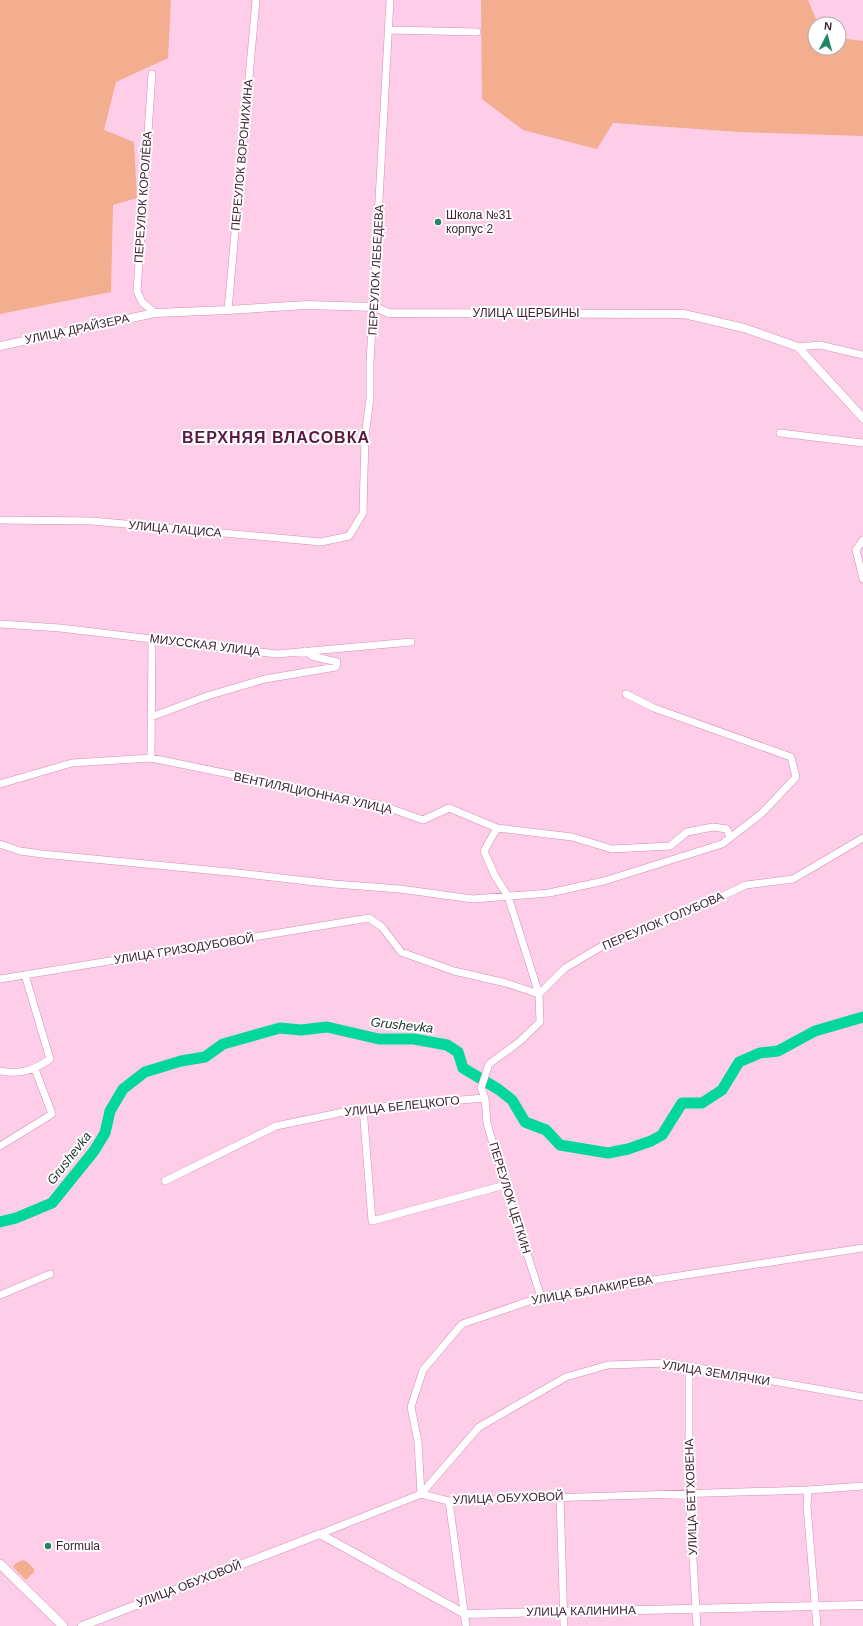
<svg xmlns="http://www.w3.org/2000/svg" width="863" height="1626" font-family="Helvetica,sans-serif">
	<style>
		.green { fill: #f3ad8f }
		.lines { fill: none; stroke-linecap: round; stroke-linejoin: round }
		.river { stroke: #00d799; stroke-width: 11 }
		.minor-casing { stroke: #d78bb8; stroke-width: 8 }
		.tertiary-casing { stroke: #d78bb8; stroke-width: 9 }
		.secondary-casing { stroke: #d78bb8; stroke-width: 10 }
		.minor { stroke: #fff; stroke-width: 7 }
		.tertiary { stroke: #fff; stroke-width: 8 }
		.secondary { stroke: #fff; stroke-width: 9 }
		.poi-dot { fill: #218762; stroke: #fff; stroke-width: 1.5 }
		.labels { text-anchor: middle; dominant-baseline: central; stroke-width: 4; stroke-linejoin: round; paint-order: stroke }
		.street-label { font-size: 12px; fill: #412335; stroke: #fff }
		.poi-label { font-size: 12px; fill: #412335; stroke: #fff; text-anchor: start }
		.water-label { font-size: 13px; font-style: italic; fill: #193328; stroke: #fff }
		.district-label { font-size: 16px; font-weight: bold; letter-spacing: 1px; fill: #591943; stroke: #fff }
	</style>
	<rect width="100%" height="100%" fill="#fecee9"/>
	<!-- green -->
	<path class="green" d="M0,0H171L168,58L116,82L104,130L134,142L137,198L113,205L111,292L0,314Z
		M481,0H808L816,19L821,24H815V48H839V38L863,41V136L739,132L613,123L597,149L523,130L482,99Z
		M22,1560L26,1561L34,1569V1572L26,1580L13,1567L15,1564Z"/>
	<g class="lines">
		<!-- river -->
		<path class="river" d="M0,1222L16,1218L52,1203L94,1151L105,1133L110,1111L123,1089L145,1072L181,1061L205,1057L223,1044L280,1028L301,1030L327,1027L379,1039H414L447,1045L458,1052L463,1068L498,1089L512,1100L525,1122L546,1130L560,1145L608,1153L628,1149L651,1141L662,1135L682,1103H702L722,1090L739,1062L760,1053L778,1051L815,1031L863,1017"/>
		<defs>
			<path id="minor" d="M389,30L477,32
				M152,74L137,291L142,302L155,313
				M228,310L256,0
				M798,347L820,345L863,355
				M780,433L863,443
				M0,520L92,521L321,542L349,536L363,513L365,436L370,398V363L390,0
				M863,540L856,550L863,579
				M0,624L60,628L277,654L411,642
				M151,717L207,696L265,679L336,667L337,662L312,656L305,651
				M151,758L152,639
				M0,784L72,763L151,758L381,805L423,820L449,808L497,828L572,837L612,849L670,846L687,832L713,827L727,829L730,838
				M497,828L484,851L495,876L508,896L539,994L565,968L614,939L671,920L746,885L793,879L863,838
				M0,844L20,851L42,854L229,872L334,884L400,889L473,899L549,893L604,881L722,844L762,813L796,777L791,757L654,708L626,694
				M0,979L369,918L382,927L401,952L454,971L506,983L539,994L540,1022L519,1042L489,1064L481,1088L485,1098L487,1123L505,1185L541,1297
				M0,1071C20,1075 34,1070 50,1059L25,975
				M363,1108L372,1221L505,1185
				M0,1146L52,1114L35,1069
				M165,1181L276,1126L363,1108L485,1098
				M0,1295L50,1274
				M689,1367V1492L697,1626
				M808,1490L807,1506L817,1626
				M421,1494L418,1442L411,1407L423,1370L462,1324L541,1297L863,1248
				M421,1494L479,1427L566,1377L608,1365L669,1363L863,1397
				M560,1497L564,1626
				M449,1501L466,1626
				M320,1534L421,1494L449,1501L808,1490L863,1486"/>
			<path id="tertiary" d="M0,346L155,313L228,310L307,305L374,307L389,313L684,314L744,328L798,347L863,418
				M82,1626L320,1534L465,1614L863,1605"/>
			<path id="secondary" d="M0,1564L63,1626"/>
		</defs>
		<!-- minor casing -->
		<use href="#minor" class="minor-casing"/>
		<!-- tertiary casing -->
		<use href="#tertiary" class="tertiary-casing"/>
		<!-- secondary casing -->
		<use href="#secondary" class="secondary-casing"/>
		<!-- minor -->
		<use href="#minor" class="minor"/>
		<!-- tertiary -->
		<use href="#tertiary" class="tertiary"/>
		<!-- secondary -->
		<use href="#secondary" class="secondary"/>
	</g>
	<!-- markers -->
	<g class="poi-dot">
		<circle cx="438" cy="222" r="4"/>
		<circle cx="48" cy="1546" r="4"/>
	</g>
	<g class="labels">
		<!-- street labels -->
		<g class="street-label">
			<text transform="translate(242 155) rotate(-85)">ПЕРЕУЛОК ВОРОНИХИНА</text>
			<text transform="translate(143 197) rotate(-86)">ПЕРЕУЛОК КОРОЛЁВА</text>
			<text transform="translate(376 270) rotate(-87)">ПЕРЕУЛОК ЛЕБЕДЕВА</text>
			<text x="526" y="313">УЛИЦА ЩЕРБИНЫ</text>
			<text transform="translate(77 329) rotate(-12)">УЛИЦА ДРАЙЗЕРА</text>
			<text transform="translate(175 529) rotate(5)">УЛИЦА ЛАЦИСА</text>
			<text transform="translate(205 645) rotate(7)">МИУССКАЯ УЛИЦА</text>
			<text transform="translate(313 793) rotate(12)">ВЕНТИЛЯЦИОННАЯ УЛИЦА</text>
			<text transform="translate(663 921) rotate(-23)">ПЕРЕУЛОК ГОЛУБОВА</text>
			<text transform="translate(184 949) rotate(-9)">УЛИЦА ГРИЗОДУБОВОЙ</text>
			<text transform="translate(402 1106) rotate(-6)">УЛИЦА БЕЛЕЦКОГО</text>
			<text transform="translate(510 1198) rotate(73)">ПЕРЕУЛОК ЦЕТКИН</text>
			<text transform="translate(592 1290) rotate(-10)">УЛИЦА БАЛАКИРЕВА</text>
			<text transform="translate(716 1373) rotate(9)">УЛИЦА ЗЕМЛЯЧКИ</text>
			<text transform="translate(691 1497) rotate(-92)">УЛИЦА БЕТХОВЕНА</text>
			<text transform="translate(508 1498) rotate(-2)">УЛИЦА ОБУХОВОЙ</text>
			<text transform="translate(189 1584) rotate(-21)">УЛИЦА ОБУХОВОЙ</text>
			<text transform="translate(581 1611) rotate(-1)">УЛИЦА КАЛИНИНА</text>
		</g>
		<!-- poi labels -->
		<g class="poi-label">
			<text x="446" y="215">Школа №31<tspan x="446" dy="14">корпус 2</tspan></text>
			<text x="56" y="1546">Formula</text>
		</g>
		<!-- water labels -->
		<g class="water-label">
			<text transform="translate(402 1025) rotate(6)">Grushevka</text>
			<text transform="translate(69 1158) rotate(-52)">Grushevka</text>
		</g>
		<!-- district labels -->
		<g class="district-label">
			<text x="276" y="437">ВЕРХНЯЯ ВЛАСОВКА</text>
		</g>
	</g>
	<!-- north arrow -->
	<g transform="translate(827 36) rotate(6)"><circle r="19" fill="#ffffff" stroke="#b3a7ae"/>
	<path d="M0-3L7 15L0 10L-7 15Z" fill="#218762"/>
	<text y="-6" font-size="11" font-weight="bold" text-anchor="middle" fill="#412335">N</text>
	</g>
</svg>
